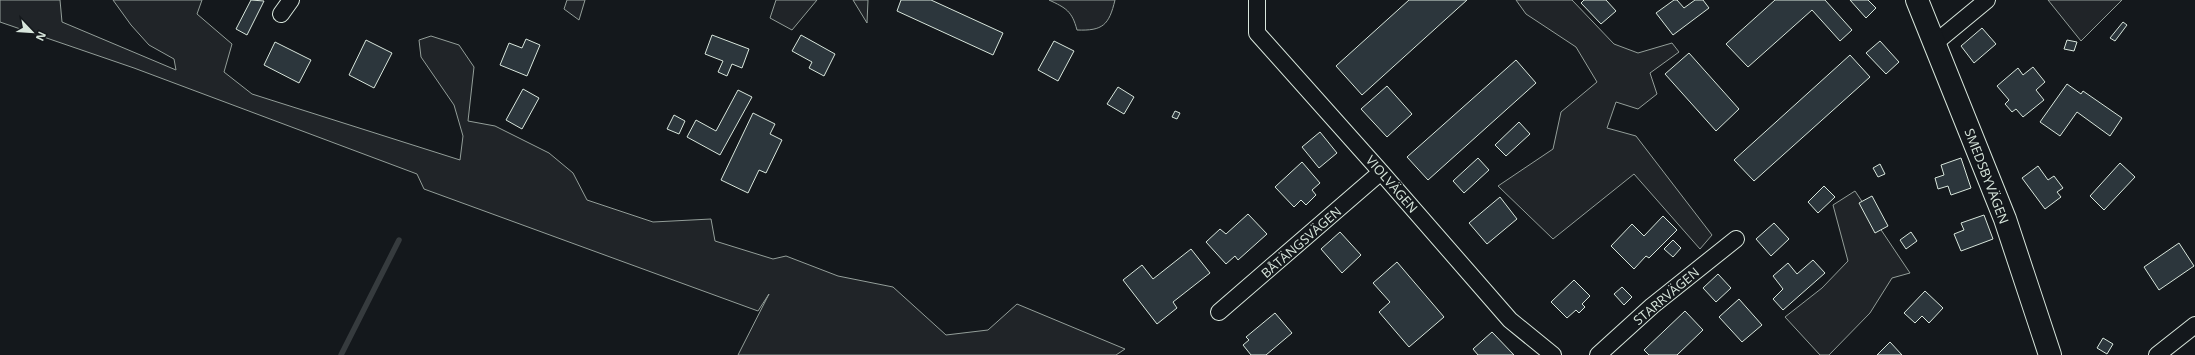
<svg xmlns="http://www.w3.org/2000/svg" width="2195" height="355" font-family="'Open Sans',sans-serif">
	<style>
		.green { fill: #202428; stroke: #939e99 }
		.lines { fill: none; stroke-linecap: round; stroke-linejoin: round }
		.stream { stroke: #363b3e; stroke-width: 5.5 }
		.building { fill: #2c363c; stroke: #d8e6dc }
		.minor-casing { stroke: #d8e6dc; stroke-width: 18 }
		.secondary-casing { stroke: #d8e6dc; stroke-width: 24 }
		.minor { stroke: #14181c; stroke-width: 16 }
		.secondary { stroke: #14181c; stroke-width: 22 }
		.labels { text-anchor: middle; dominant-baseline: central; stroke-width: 3; stroke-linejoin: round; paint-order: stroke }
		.street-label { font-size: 13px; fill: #d8e6dc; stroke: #14181c }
	</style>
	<rect width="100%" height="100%" fill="#14181c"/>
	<!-- green -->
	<path class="green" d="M0,0H60L62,22L176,70L174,59L149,45L131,25L113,0H202L197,14L232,44L224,72L252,94L460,160L463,136L454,105L421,57L419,40L431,36L459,45L474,67L468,121L495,126L549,153L573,173L587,200L653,222L711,219L715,241L773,259L786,256L838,276L893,287L946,335L988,330L1017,304L1125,349L1116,355H738L769,294L758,311L424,189L417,174L134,68L0,22Z
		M567,0H585L579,20L564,9Z
		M776,0H817L792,30L770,18Z
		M853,0H868L867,23Z
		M1049,0H1115C1109,25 1103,31 1077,30C1072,11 1066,8 1049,0Z
		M1516,0H1572L1614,44L1638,53L1672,43L1679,52L1650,73L1657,94L1638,109L1616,102L1607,128L1636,136L1712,235L1700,249L1634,174L1553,239L1498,186L1553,149L1561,112L1597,82L1576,47L1526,14Z
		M2048,0H2122L2081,41Z
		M1855,191L1910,273L1892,278L1870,313L1829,355H1820L1785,317L1822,288L1848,261L1833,205Z"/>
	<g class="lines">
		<!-- stream -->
		<path class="stream" d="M341,355L399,240"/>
	</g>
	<!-- building -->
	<path class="building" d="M251,0L264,1L247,35L236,29Z
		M901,0H931L1003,33L993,55L897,11Z
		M1409,0H1467L1362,95L1336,66Z
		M1584,0H1606L1616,11L1601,24L1581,3Z
		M1674,0H1677L1684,8L1695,0H1703L1709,8L1673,35L1656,13Z
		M1775,0H1825L1852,30L1840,41L1812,10L1748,67L1726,44Z
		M1850,0H1868L1876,8L1866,18Z
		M2123,22L2127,25L2115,41L2110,38Z
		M1982,28L1996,44L1974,63L1961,46Z
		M712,35L749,49L742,68L732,64L727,76L718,72L723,61L705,54Z
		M801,35L835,54L824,76L809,68L812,62L792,51Z
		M526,39L540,45L527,76L500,65L509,43L522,48Z
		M366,40L392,53L374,88L349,75Z
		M2067,40L2077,42L2074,51L2064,49Z
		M1054,41L1074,51L1058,81L1038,70Z
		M1880,41L1899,62L1886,74L1866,53Z
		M275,42L311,60L299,83L264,65Z
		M1689,53L1739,109L1716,131L1665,74Z
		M1850,55L1870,77L1754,181L1734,160Z
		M1516,60L1536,83L1428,180L1407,157Z
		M2033,67L2045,82L2036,90L2044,100L2023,117L2016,109L2012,112L2005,104L2009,100L1997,86L2018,68L2023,75Z
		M2067,84L2081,94L2083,91L2122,118L2110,136L2077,112L2060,136L2040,122Z
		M1387,86L1412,114L1387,137L1361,109Z
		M1118,87L1134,97L1124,114L1107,104Z
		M523,89L539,98L522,129L506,120Z
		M738,90L752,97L720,155L687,137L696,120L716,131Z
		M1175,111L1180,113L1177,119L1172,117Z
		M753,113L775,124L770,134L782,140L766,173L759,170L748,193L721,180Z
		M674,115L685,121L679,134L667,129Z
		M1519,122L1530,134L1506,156L1495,145Z
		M1320,132L1337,153L1319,168L1302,147Z
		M1478,158L1489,170L1464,193L1453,181Z
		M1961,158L1971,188L1951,195L1948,186L1938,189L1935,178L1944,175L1941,165Z
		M1302,162L1320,183L1312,190L1316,195L1306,205L1301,200L1294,207L1275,187Z
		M2120,163L2135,177L2104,210L2090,196Z
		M1880,164L1885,174L1878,177L1873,168Z
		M2038,166L2048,180L2054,176L2063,188L2057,192L2061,197L2045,209L2022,178Z
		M1824,186L1835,197L1818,213L1808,202Z
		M1872,196L1888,226L1875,233L1859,203Z
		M1500,197L1517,219L1487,244L1469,223Z
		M1248,214L1267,234L1238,260L1235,256L1226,264L1206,242L1220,229L1226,234Z
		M1984,215L1993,239L1961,251L1954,234L1964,230L1961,223Z
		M1663,216L1677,230L1649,258L1646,256L1634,269L1611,246L1632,224L1644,236Z
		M1774,223L1789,239L1771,256L1756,239Z
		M1340,232L1361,255L1342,273L1321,249Z
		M1911,232L1917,241L1906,249L1900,240Z
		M1673,240L1681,248L1673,257L1664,249Z
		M2179,243L2194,266L2159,290L2144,267Z
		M1191,249L1210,273L1173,302L1177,308L1157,324L1123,280L1142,265L1153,279Z
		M1813,260L1825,273L1783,310L1773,299L1783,289L1773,276L1788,263L1797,274Z
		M1397,262L1444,317L1409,347L1379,312L1390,302L1373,283Z
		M1718,274L1731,288L1716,302L1703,288Z
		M1574,280L1590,296L1582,304L1585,307L1579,313L1576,310L1567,318L1551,302Z
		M1622,287L1632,297L1624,305L1614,294Z
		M1925,291L1943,308L1929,323L1922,316L1915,323L1904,313Z
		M1739,299L1762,325L1742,342L1719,317Z
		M1685,311L1703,330L1677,355H1649L1644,350Z
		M1275,313L1292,333L1266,355H1251L1243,345L1249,340L1246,337Z
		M1492,332L1514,355H1478L1473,349Z
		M2103,338L2113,344L2107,354L2097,348Z
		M1890,342L1902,355H1877Z"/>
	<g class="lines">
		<defs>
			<path id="minor" d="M1257,0V33L1381,172L1510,320L1553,355
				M281,14L291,0
				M1935,43L1987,0
				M1219,312L1381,172
				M1598,355L1652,306L1736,239
				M2157,355L2195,325"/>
			<path id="secondary" d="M1917,0L2005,219L2050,355"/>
		</defs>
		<!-- minor casing -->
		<use href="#minor" class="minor-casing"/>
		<!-- secondary casing -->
		<use href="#secondary" class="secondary-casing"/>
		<!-- minor -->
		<use href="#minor" class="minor"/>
		<!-- secondary -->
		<use href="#secondary" class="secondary"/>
	</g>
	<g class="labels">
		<!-- street labels -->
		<g class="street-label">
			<text transform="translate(1987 176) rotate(69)">SMEDSBYVÄGEN</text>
			<text transform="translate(1392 184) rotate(49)">VIOLVÄGEN</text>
			<text transform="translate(1301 242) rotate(-41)">BÅTÄNGSVÄGEN</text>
			<text transform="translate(1666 296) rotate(-40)">STARRVÄGEN</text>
		</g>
	</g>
	<!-- north arrow -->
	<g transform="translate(32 32) rotate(115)" stroke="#14181c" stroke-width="3" paint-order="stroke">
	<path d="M0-3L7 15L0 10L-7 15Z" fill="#d8e6dc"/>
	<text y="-6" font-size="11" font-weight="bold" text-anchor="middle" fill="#d8e6dc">N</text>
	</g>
</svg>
